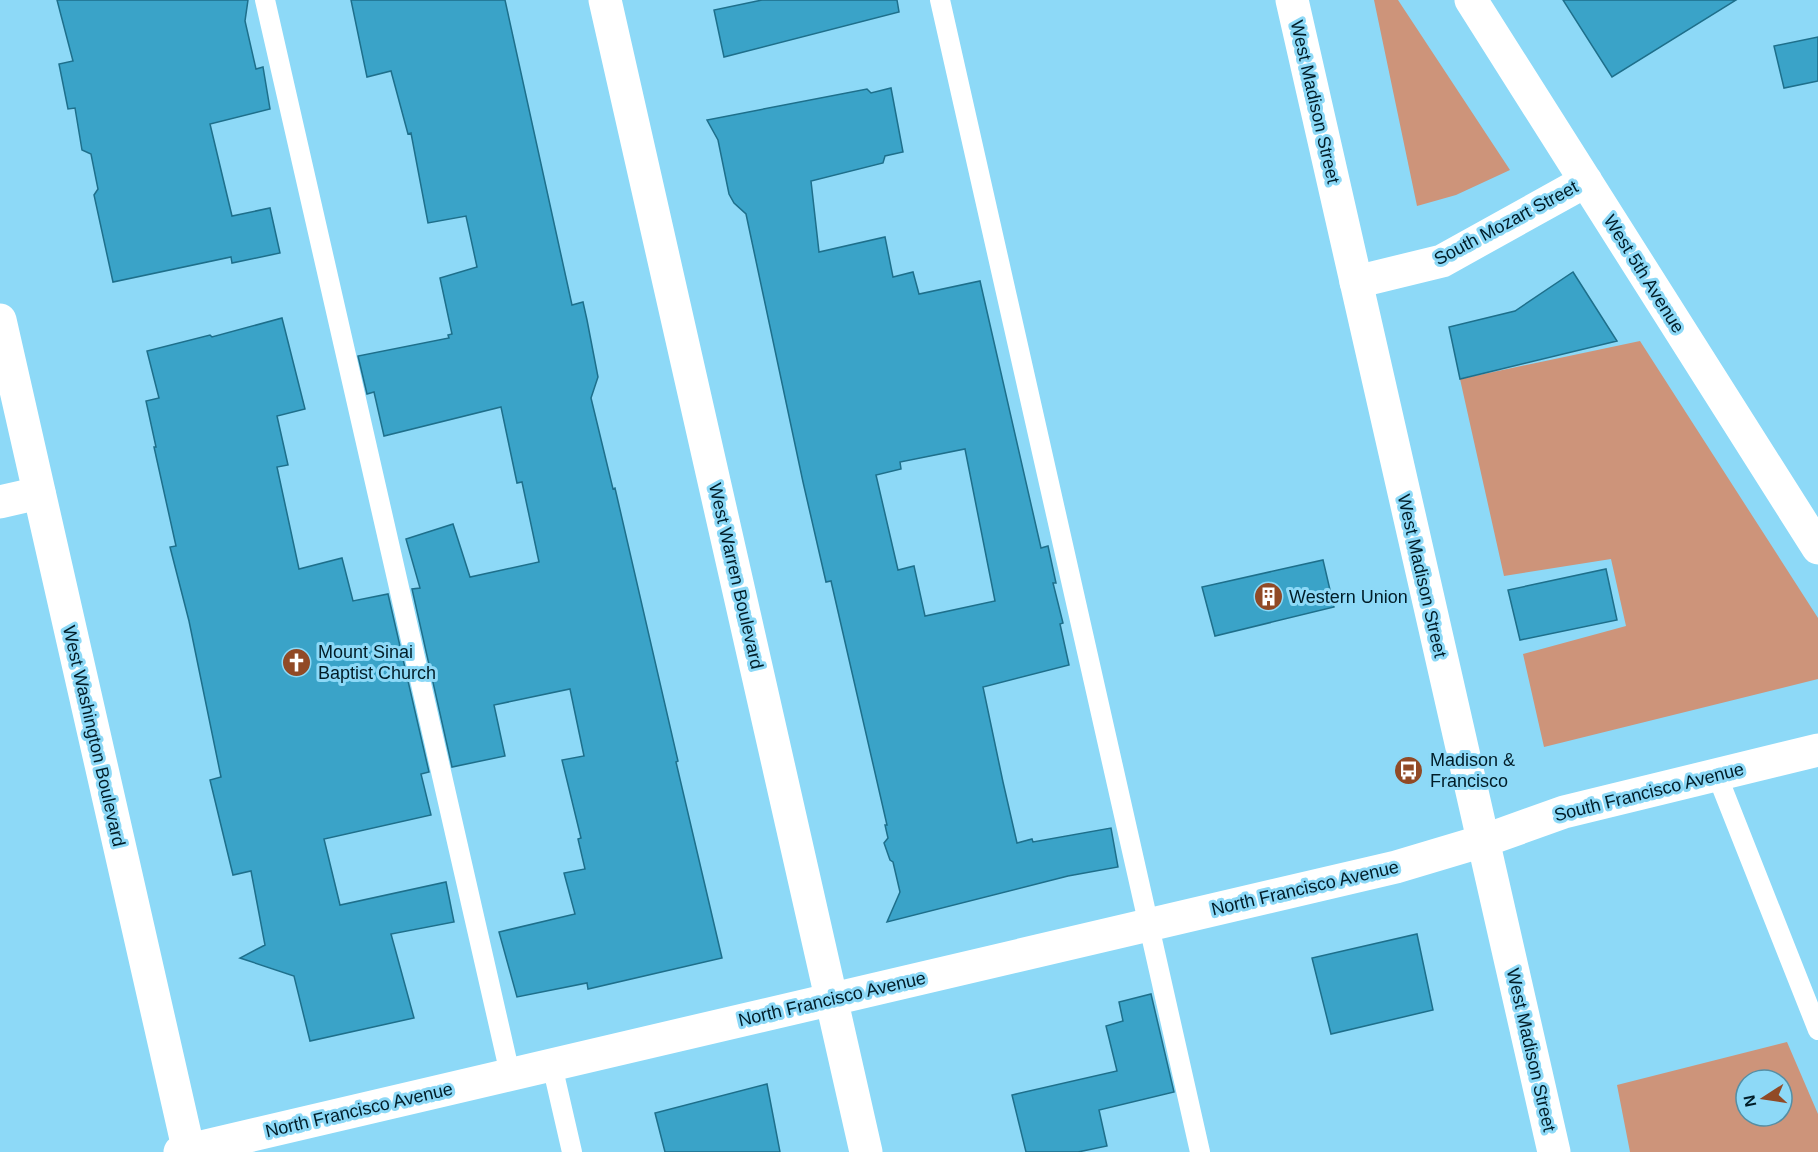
<svg xmlns="http://www.w3.org/2000/svg" width="1818" height="1152" font-family="Arial,sans-serif">
	<style>
		.green { fill: #cd947a; fill-rule: evenodd }
		.building { fill: #3aa3c8; stroke: #1e6f8b; stroke-width: 1.5; fill-rule: evenodd }
		.lines { fill: none; stroke-linecap: round; stroke-linejoin: round }
		.service { stroke: #fff; stroke-width: 20 }
		.minor { stroke: #fff; stroke-width: 33 }
		.tertiary { stroke: #fff; stroke-width: 33 }
		.secondary { stroke: #fff; stroke-width: 33 }
		.labels { text-anchor: middle; dominant-baseline: central; stroke-width: 6; stroke-linejoin: round; paint-order: stroke }
		.street-label { font-size: 18px; fill: #001d28; stroke: #8dd9f7 }
		.poi-label { font-size: 18px; fill: #001d28; stroke: #8dd9f7; text-anchor: start }
	</style>
	<rect width="100%" height="100%" fill="#8dd9f7"/>
	<!-- green -->
	<path class="green" d="M1374,0H1398L1510,170L1456,195L1417,206Z
		M1640,341L1818,618V679L1544,747L1523,654L1626,626L1611,559L1504,576L1460,379Z
		M1787,1042L1818,1114V1152H1630L1617,1085ZM1746,1080H1782V1116H1746Z"/>
	<!-- building -->
	<path class="building" d="M57,0H248L245,21L256,69L263,67L270,109L210,124L232,216L270,208L280,253L232,263L231,257L113,282L94,195L98,189L91,154L82,150L75,108L68,109L59,64L73,61Z
		M351,0H505L572,305L583,302L587,320L598,377L591,398L613,489L615,488L678,761L676,762L722,958L588,989L587,983L517,997L499,932L575,914L564,873L585,869L578,839L581,838L562,760L584,756L570,689L494,705L505,756L452,767L412,589L420,588L406,539L453,524L470,577L539,562L522,482L517,483L501,407L384,436L374,392L367,394L358,356L449,338L448,335L452,334L440,278L477,267L466,216L428,223L411,133L408,134L391,71L367,77Z
		M762,0H897L899,12L724,57L714,10Z
		M1563,0H1736L1612,77Z
		M1818,37V81L1784,88L1774,46Z
		M891,88L903,152L885,156L883,163L811,181L819,252L885,237L893,277L913,272L919,294L980,281L1041,548L1048,546L1056,583H1053L1063,623L1060,624L1069,665L983,687L1003,782L1017,843L1032,839L1033,842L1111,828L1118,867L1068,876L887,922L900,892L893,862L890,860L884,843L888,838L885,825H887L831,581L826,582L803,482L746,214L734,203L729,194L718,140L707,120L867,89L871,93ZM965,449L995,601L925,616L914,566L898,570L876,475L901,469L900,462Z
		M1573,272L1617,341L1460,379L1449,327L1515,311Z
		M282,318L305,409L277,416L288,465L277,467L299,569L342,558L353,601L388,594L429,772L421,774L431,815L324,839L340,905L446,882L454,922L391,934L414,1018L310,1041L294,976L240,958L265,945L251,871L233,875L210,780L221,777L189,621L170,547L176,546L154,447H156L146,401L159,398L147,351L210,335L212,337Z
		M1323,560L1334,607L1215,636L1202,587Z
		M1606,569L1617,620L1520,640L1508,590Z
		M1417,934L1433,1010L1331,1034L1312,958Z
		M1151,994L1174,1092L1099,1110L1107,1146L1078,1152H1026L1012,1095L1117,1071L1106,1026L1123,1021L1119,1002Z
		M767,1084L780,1152H665L655,1113Z"/>
	<g class="lines">
		<!-- service -->
		<path class="service" d="M265,0L510,1074
			M940,0L1200,1152
			M1717,775L1818,1030
			M552,1065L572,1152"/>
		<!-- minor -->
		<path class="minor" d="M1471,0L1818,548
			M1356,282L1442,261L1586,181
			M0,502L39,493
			M180,1152L1396,867L1483,841L1564,812L1818,750"/>
		<!-- tertiary -->
		<path class="tertiary" d="M605,0L866,1152
			M0,320L189,1152"/>
		<!-- secondary -->
		<path class="secondary" d="M1292,0L1554,1152"/>
	</g>
	<!-- icons -->
	<defs>
		<symbol id="building-disc" viewBox="-11 -11 22 22"><circle r="9.5" fill="#914a26" stroke="#8dd9f7"/><path d="M-4-6H4V6H1V3H-1V6H-4ZM-2.5-4.3h1.7v1.8h-1.7ZM.8-4.3h1.7v1.8H.8ZM-2.5-1h1.7V.8h-1.7ZM.8-1h1.7V.8H.8Z" fill="#fff"/></symbol>
		<symbol id="church-disc" viewBox="-11 -11 22 22"><circle r="9.5" fill="#914a26" stroke="#8dd9f7"/><path d="M-1.2-6h2.4v3.5h3.3v2.4h-3.3V6h-2.4V-.1h-3.3v-2.4h3.3Z" fill="#fff"/></symbol>
		<symbol id="bus-disc" viewBox="-11 -11 22 22"><circle r="9.5" fill="#914a26" stroke="#8dd9f7"/><path d="M-5-6H5V4H4V6H2V4H-2V6H-4V4H-5ZM-3.5-4V0h7V-4ZM-3.5 1.2v1.5H-2V1.2ZM2 1.2v1.5H3.5V1.2Z" fill="#fff"/></symbol>
	</defs>
	<g fill-rule="evenodd">
		<use href="#building-disc" x="1252" y="580" width="33" height="33"/>
		<use href="#church-disc" x="280" y="646" width="33" height="33"/>
		<use href="#bus-disc" x="1392" y="754" width="33" height="33"/>
	</g>
	<g class="labels">
		<!-- street labels -->
		<g class="street-label">
			<text transform="translate(1315 102) rotate(77)">West Madison Street</text>
			<text transform="translate(1506 223) rotate(-28)">South Mozart Street</text>
			<text transform="translate(1644 274) rotate(58)">West 5th Avenue</text>
			<text transform="translate(736 576) rotate(77)">West Warren Boulevard</text>
			<text transform="translate(1422 576) rotate(77)">West Madison Street</text>
			<text transform="translate(94 736) rotate(77)">West Washington Boulevard</text>
			<text transform="translate(1649 792) rotate(-14)">South Francisco Avenue</text>
			<text transform="translate(1305 888) rotate(-13)">North Francisco Avenue</text>
			<text transform="translate(832 999) rotate(-13)">North Francisco Avenue</text>
			<text transform="translate(1531 1050) rotate(77)">West Madison Street</text>
			<text transform="translate(359 1110) rotate(-13)">North Francisco Avenue</text>
		</g>
		<!-- poi labels -->
		<g class="poi-label">
			<text x="1289" y="597">Western Union</text>
			<text x="318" y="652">Mount Sinai<tspan x="318" dy="21">Baptist Church</tspan></text>
			<text x="1430" y="760">Madison &amp;<tspan x="1430" dy="21">Francisco</tspan></text>
		</g>
	</g>
	<!-- north arrow -->
	<g transform="translate(1764 1098) rotate(258)"><circle r="28" fill="#8dd9f7" stroke="#558ea4" stroke-width="1.5"/>
	<path d="M0-4.5L10 22L0 15L-10 22Z" fill="#914a26"/>
	<text y="-9" font-size="16" font-weight="bold" text-anchor="middle" fill="#001d28">N</text>
	</g>
</svg>
